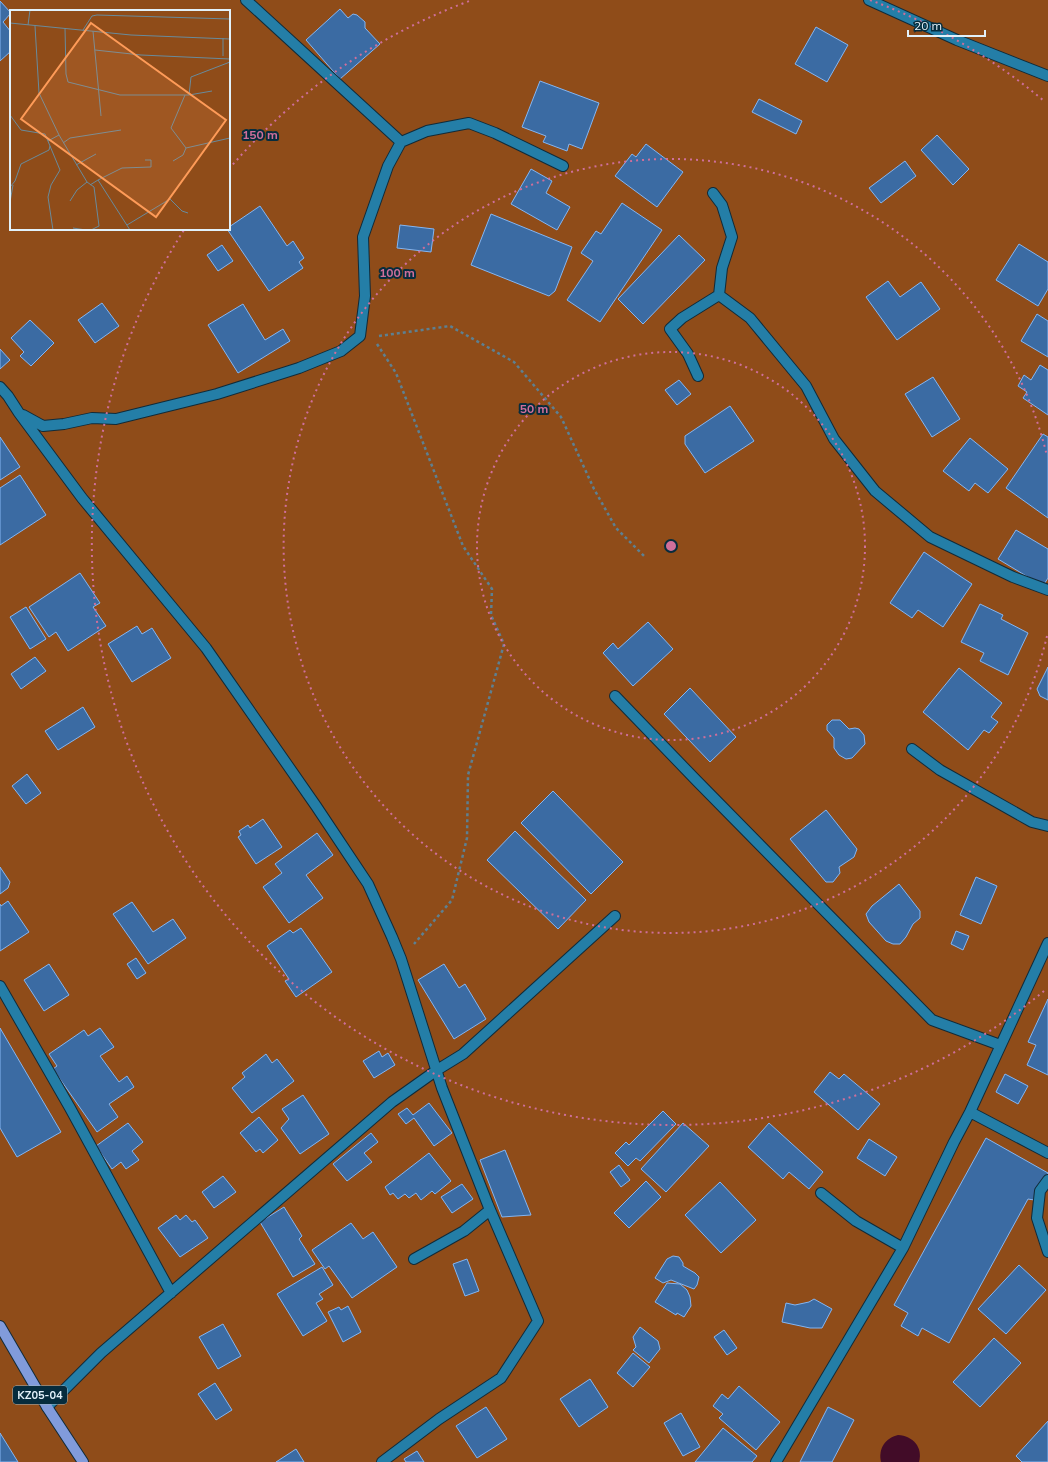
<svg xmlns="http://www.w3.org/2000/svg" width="1048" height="1462" font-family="Mulish,sans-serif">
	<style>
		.green { fill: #8f4c19; fill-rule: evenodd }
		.water { fill: #420c28 }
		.building { fill: #3b6ba3; stroke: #83b6f3 }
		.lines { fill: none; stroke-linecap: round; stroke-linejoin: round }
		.minor-casing { stroke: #112b39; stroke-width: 12 }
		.primary-casing { stroke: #112b39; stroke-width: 12 }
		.path { stroke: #5d8092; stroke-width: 2.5; stroke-dasharray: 3 3; stroke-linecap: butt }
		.minor { stroke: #247ea7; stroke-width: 10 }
		.primary { stroke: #819bdb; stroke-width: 10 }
		.ring { fill: none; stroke: #cf6f9b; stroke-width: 2; stroke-dasharray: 2 4 }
		.labels { text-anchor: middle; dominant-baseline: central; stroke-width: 4; stroke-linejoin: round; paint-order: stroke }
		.shield { fill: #062c3d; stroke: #a0b6c1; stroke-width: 1 }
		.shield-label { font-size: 11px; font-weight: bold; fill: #e2f1fa }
		.inset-road { fill: none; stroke: #698b9c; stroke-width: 1 }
		.view { fill: #fe9b58; fill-opacity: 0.15; stroke: #fe9b58; stroke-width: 2 }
		.inset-edge { fill: none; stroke: #e2f1fa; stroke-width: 2 }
		.centre { fill: #cf6f9b; stroke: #062c3d; stroke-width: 2 }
		.ring-label { font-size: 12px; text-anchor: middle; font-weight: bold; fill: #cf6f9b; stroke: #062c3d; stroke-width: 4; stroke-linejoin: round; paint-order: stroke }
	</style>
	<rect width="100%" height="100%" fill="#19475d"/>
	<!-- green -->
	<path class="green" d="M0,0H1048V1462H0ZM11,11H229V229H11Z"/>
	<!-- water -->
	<path class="water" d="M898,1435C913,1436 923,1447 919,1462H881C878,1449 885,1438 898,1435Z"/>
	<!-- building -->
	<path class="building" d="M0,1L11,13L3,22L11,32V51L0,61Z
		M340,9L348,18L353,14L357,15L365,22V28L380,44L340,79L306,40Z
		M816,27L848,45L827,82L795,64Z
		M540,81L599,103L582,149L569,144L567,151L543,142L546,136L522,127Z
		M759,99L802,121L796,134L752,112Z
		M937,135L969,169L953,185L921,150Z
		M646,144L683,172L657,207L615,176L632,154L636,157Z
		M905,161L916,176L881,203L869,188Z
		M531,169L552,181L546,193L570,207L557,230L511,204Z
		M622,203L662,230L600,322L567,300L593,261L581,253L596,231L601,234Z
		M260,206L287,246L293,241L304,258L299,262L303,268L269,291L227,229H229V227Z
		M491,214L572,247L555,291L549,296L471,265Z
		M400,225L434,229L431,252L397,248Z
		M679,235L705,260L643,324L618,299Z
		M1019,244L1048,262V289L1038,306L996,280Z
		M222,245L233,261L218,271L207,255Z
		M888,281L900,297L921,282L940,309L897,340L866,297Z
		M102,303L119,326L95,343L78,320Z
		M243,304L265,340L283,329L290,341L238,373L208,325Z
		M1037,314L1048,321V357L1021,341Z
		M30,320L54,343L31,366L20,356L24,352L11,338Z
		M0,349L10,360L0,369Z
		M1040,365L1048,370V415L1023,398L1027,392L1018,386L1024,375L1031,380Z
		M933,377L960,419L932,437L905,394Z
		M679,380L691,394L677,405L665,390Z
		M730,406L754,441L705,473L685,444V436Z
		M1043,434L1048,437V518L1006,488Z
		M0,437L20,467L0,480Z
		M970,438L1008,469L988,493L975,483L969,491L943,471Z
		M20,475L46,515L0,545V488Z
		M1016,530L1048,549V578L1043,586L998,559Z
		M924,552L972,584L943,627L918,610L912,618L890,603Z
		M80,573L100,603L93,607L106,626L68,651L56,632L49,637L29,607Z
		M980,604L1003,615L1001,619L1028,633L1008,675L980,661L984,653L961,642Z
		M26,607L46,639L30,649L10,617Z
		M648,622L673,649L633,686L603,653L613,643L618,649Z
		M137,626L142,634L152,628L171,658L132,682L108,644Z
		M35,657L46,671L21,689L11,674Z
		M1048,667V700L1040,696L1037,689Z
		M959,668L1002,703L991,717L998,722L989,733L984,730L968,750L923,712Z
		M690,688L736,737L710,762L664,714Z
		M83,707L95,727L58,750L45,731Z
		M832,720H840L849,729L855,728L859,729L864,735L865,744L852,758L846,759L839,755L834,748V738L827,730V725Z
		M27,774L41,793L26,804L12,786Z
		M553,791L623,862L591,894L521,823Z
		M826,810L857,849L854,857L839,867L840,873L833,882H826L790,839Z
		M263,819L282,847L256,864L238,837L241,835L239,831L248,825L250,828Z
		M515,831L586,900L558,929L487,860Z
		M317,833L333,855L306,875L323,898L289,923L263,887L282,873L275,864Z
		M0,867L10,882L8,888L0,894Z
		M976,877L997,886L981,924L960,915Z
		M899,884L920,911V918L913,924L906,937L900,944H893L886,941L869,922L866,914L872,906Z
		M8,901L29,932L0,951V904L1,906Z
		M132,902L153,932L173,919L186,938L148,964L113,914Z
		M301,928L332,972L296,997L285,981L289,979L267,946L290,930L293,933Z
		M956,931L969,936L963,950L951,944Z
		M136,958L146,973L137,979L127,964Z
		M49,964L69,995L44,1011L24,980Z
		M444,964L459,988L465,984L486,1019L454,1039L418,980Z
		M1048,999V1075L1027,1065L1036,1045L1028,1042Z
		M0,1028L61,1132L17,1157L0,1128Z
		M100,1028L114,1047L100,1056L119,1082L127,1076L134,1087L109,1104L118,1117L97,1132L53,1069L57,1066L49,1054L84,1030L88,1036Z
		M379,1051L382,1057L388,1053L395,1065L374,1078L363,1061Z
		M266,1054L272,1063L277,1059L294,1081L252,1113L232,1088L245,1077L242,1073Z
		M830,1072L839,1079L844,1074L880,1104L858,1130L814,1092Z
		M1005,1074L1028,1086L1018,1104L996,1092Z
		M303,1095L329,1134L300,1154L281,1128L289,1119L282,1109Z
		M429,1103L452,1133L434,1146L414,1118L406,1124L398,1114L407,1108L413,1115Z
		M663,1111L676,1124L640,1161L636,1158L628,1166L615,1153L626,1142L629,1145Z
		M259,1117L278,1140L263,1153L260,1149L256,1152L240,1133Z
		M128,1123L143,1142L132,1151L139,1160L126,1169L121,1162L112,1169L96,1146Z
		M683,1123L709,1146L666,1192L641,1169Z
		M769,1123L823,1172L809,1189L789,1172L783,1179L748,1147Z
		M371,1133L378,1142L364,1153L372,1162L347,1181L333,1164Z
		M986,1138L1048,1173L1034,1200L1028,1199L949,1343L922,1328L918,1336L901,1326L908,1313L894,1305Z
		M869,1139L897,1157L885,1176L857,1158Z
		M505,1150L531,1215L502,1217L480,1160Z
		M429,1153L451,1181L435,1194L432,1191L421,1200L416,1193L409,1198L405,1194L398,1199L393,1193L390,1195L385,1187Z
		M619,1165L630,1180L621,1187L610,1172Z
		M223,1176L236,1192L214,1208L202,1192Z
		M646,1181L661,1197L629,1228L614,1213Z
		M720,1182L756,1220L721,1253L685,1215Z
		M462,1184L473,1199L452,1213L441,1197Z
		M284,1207L302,1236L299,1239L315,1264L293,1277L260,1222Z
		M176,1215L180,1220L186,1215L192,1222L195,1220L208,1238L180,1257L158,1228Z
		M351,1223L363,1239L373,1232L397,1267L352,1298L329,1266L325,1269L312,1250Z
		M673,1256L679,1257L683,1263V1266L695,1273L699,1277L697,1285L694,1289L671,1280L663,1283L655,1278L667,1259Z
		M467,1259L479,1291L465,1296L453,1264Z
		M1019,1265L1046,1290L1006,1334L978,1309Z
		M322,1267L333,1285L319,1294L323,1299L316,1303L327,1321L303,1336L277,1294Z
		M667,1283L680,1284L687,1290L690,1297L691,1306L684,1317L677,1313L676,1315L655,1302Z
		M814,1299L832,1309L822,1328H810L782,1322L786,1303L795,1305L809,1302Z
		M348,1306L361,1332L343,1342L328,1312L339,1307L341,1310Z
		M223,1324L241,1356L218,1369L199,1337Z
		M640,1327L658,1341L660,1349L649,1363L633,1350L636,1347L633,1337Z
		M724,1330L737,1348L727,1355L714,1337Z
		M994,1338L1021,1363L980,1407L953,1382Z
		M633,1353L650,1367L633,1387L617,1373Z
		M590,1379L608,1407L579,1427L560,1399Z
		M215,1383L232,1410L216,1420L198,1394Z
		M739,1386L780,1422L756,1450L719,1418L723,1414L713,1406L722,1394L728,1399Z
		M486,1407L507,1439L477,1458L456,1426Z
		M828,1407L854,1420L832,1462H800Z
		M681,1413L700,1447L683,1456L664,1423Z
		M1048,1421V1462H1022L1016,1456Z
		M723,1428L757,1456L752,1462H695Z
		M0,1433L18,1462H0Z
		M296,1449L304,1462H276Z
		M417,1451L424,1462H406L404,1459Z"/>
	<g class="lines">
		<defs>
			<path id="minor" d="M246,0L401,142L427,131L469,123L495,133L563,166
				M869,0L957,40L1048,76
				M713,193L722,205L732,237L722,268L719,295
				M698,376L688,354L670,329L682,318L719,295L750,318L806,386L834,439L875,491L930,537L1013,577L1048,590
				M0,387L8,396L19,413L82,498L206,648L316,806L368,884L392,937L401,959L442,1088L488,1205L538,1321L501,1378L439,1419L382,1462
				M23,415L43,426L64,424L92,418L116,419L217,394L299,368L341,351L360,336L365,296L363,237L388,166L401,142
				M615,696L696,780L932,1020L1000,1045
				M912,749L940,770L1032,822L1048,826
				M0,986L70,1108L171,1293
				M970,1112L1048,1153
				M1048,1180L1040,1191L1037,1218L1048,1252
				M821,1193L856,1221L903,1248
				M414,1259L464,1231L490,1210
				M47,1407L101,1353L392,1102L437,1070L463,1054L615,916
				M776,1462L903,1248L954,1142L970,1112L1048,943"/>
			<path id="primary" d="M0,1326L47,1407L83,1462"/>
		</defs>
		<!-- minor casing -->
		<use href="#minor" class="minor-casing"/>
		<!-- primary casing -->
		<use href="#primary" class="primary-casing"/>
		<!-- path -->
		<path class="path" d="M379,336L450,326L514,362L561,417L594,489L616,528L645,557
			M377,344L396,373L463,546L492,589L491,615L504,644L468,775L467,838L452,900L414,944"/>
		<!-- minor -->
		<use href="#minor" class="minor"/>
		<!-- primary -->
		<use href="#primary" class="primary"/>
	</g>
	<!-- distance rings -->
	<g class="ring">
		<circle cx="671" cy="546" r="194"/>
		<path d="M1047 636A387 387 0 1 1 1047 456"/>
		<path d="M1044 991A581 581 0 0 1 184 230M229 169A581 581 0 0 1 472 0M870 0A581 581 0 0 1 1044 101"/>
	</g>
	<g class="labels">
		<!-- shield labels -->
		<rect class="shield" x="13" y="1386" width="54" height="18" rx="3"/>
		<g class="shield-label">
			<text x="40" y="1395">KZ05-04</text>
		</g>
	</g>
	<!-- overview -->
	<g transform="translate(10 10)">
		<rect width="220" height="220" fill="#19475d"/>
		<path d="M0,0H220V220H0Z" fill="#8f4c19"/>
		<path class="inset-road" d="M0,13L121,25L220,29M18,15L20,0M25,16L29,83L49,125L77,172M55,18L56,64L58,72L110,85H179L202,81M73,20L82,6L87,5L220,9M83,21L91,106M85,40L131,45L220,49M213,46V28M175,85L161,118L176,138M179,85L181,67L220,52M0,105L11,120L35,124L40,136M38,131L49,125M53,133L60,128L111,120M163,151L173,145L176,138L220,128M66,155L86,144M88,170L112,158L141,157V150H135M80,175L88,170L120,220M0,177L5,171L11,154L39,140L40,136L50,160L41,175L38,187L43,220M60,191L67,180L77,172L84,177L89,216L81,220M0,192L3,175M117,215L160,189L172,201L178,203M63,218L76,220"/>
		<path class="view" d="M81,13L216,110L146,207L11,109Z"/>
		<rect width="220" height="220" class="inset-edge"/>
	</g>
	<circle cx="671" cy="546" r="6" class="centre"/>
	<g class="ring-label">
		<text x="260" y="139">150 m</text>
		<text x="397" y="277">100 m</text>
		<text x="534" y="413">50 m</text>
	</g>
	<!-- scale -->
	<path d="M908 30v6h77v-6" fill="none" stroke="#e2f1fa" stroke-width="2"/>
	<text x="914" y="30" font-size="12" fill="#e2f1fa" stroke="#062c3d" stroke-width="3" paint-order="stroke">20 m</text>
</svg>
